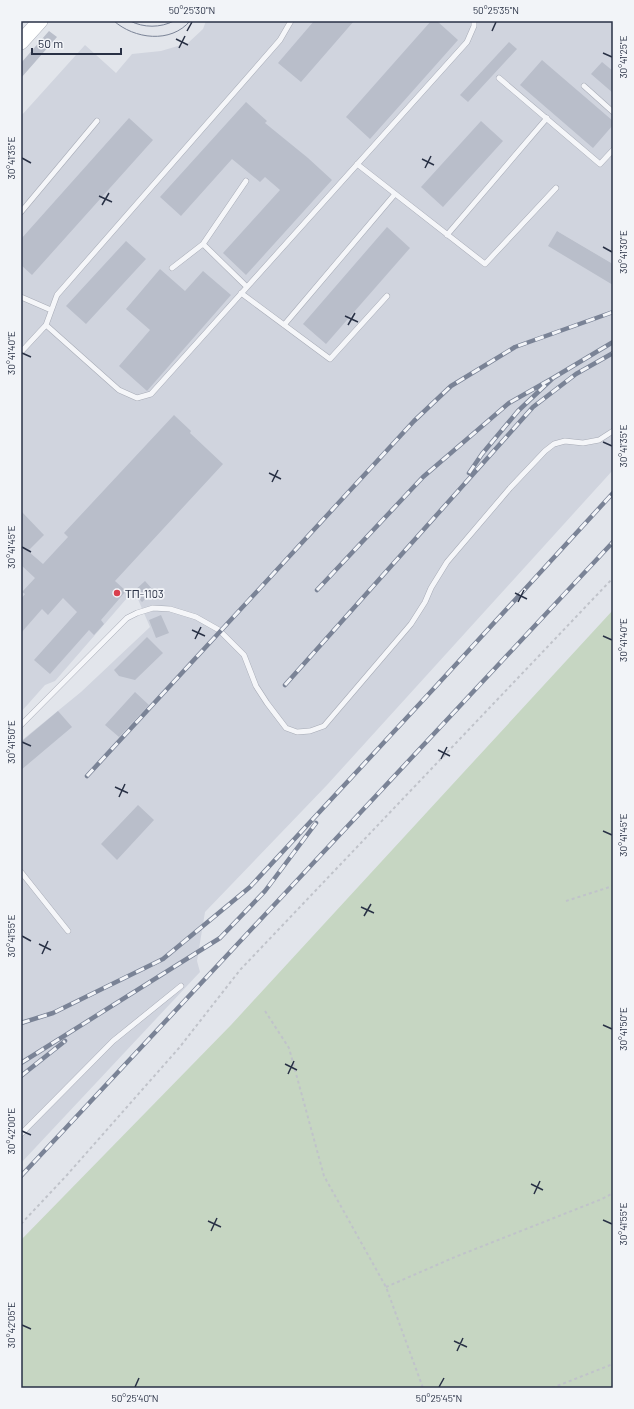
<svg xmlns="http://www.w3.org/2000/svg" width="634" height="1409" font-family="Barlow,sans-serif">
	<style>
		.built { fill: #d0d4de }
		.green { fill: #c6d6c2 }
		.building { fill: #b9beca }
		.lines { fill: none; stroke-linecap: round; stroke-linejoin: round }
		.lane-casing { stroke: #a7abb6; stroke-width: 6 }
		.secondary-casing { stroke: #a7abb6; stroke-width: 16 }
		.path { stroke: #c0c3ca; stroke-width: 2; stroke-dasharray: 3 3; stroke-linecap: butt }
		.lane { stroke: #f5f6f9; stroke-width: 5 }
		.secondary { stroke: #fff; stroke-width: 15 }
		.tram { stroke: #7a8396; stroke-width: 1 }
		.rail-casing { stroke: #7a8396; stroke-width: 4.5 }
		.rail { stroke: #f2f4f8; stroke-width: 3; stroke-dasharray: 9; stroke-linecap: butt }
		.ticks { fill: none; stroke: #293145; stroke-width: 1.5 }
		.poi-dot { fill: #d93f4d; stroke: #f2f4f8; stroke-width: 1.5 }
		.labels { text-anchor: middle; dominant-baseline: central; stroke-width: 3.5; stroke-linejoin: round; paint-order: stroke }
		.poi-label { font-size: 11px; fill: #293145; stroke: #f2f4f8; text-anchor: start }
		.neatline { fill: none; stroke: #293145; stroke-width: 1.5 }
		.ticks-label { font-size: 10px; text-anchor: middle; fill: #293145 }
	</style>
	<rect width="100%" height="100%" fill="#e2e5eb"/>
	<!-- built -->
	<path class="built" d="M206,21H613V264L557,231L613,285V470L327,785L205,912L197,961L200,972L21,1163V741L81,692L150,627L134,590L55,681L45,685L21,712V116L85,45L116,73L132,54L161,51L188,43L203,29Z"/>
	<!-- green -->
	<path class="green" d="M613,610V1388H21V1240L231,1025Z"/>
	<!-- building -->
	<path class="building" d="M314,21H354L301,82L278,63Z
		M431,21H437L458,40L370,139L346,117Z
		M49,31L57,37L21,78V63Z
		M509,42L517,49L468,102L460,95Z
		M542,60L613,121V125L593,148L520,85Z
		M602,62L613,71V93L591,74Z
		M246,102L267,121L265,123L308,158L332,180L246,275L223,253L280,190L265,177L260,182L232,159L181,216L160,197Z
		M129,118L153,140L32,275L21,265V239Z
		M481,121L503,141L443,207L421,187Z
		M387,227L410,248L326,344L303,324Z
		M557,231L613,264V285L548,246Z
		M126,241L146,259L86,324L66,306Z
		M160,269L185,291L203,271L231,295L147,391L119,366L150,330L126,309Z
		M174,415L191,431L190,433L223,464L115,581L126,591L101,620L104,624L94,635L89,630L50,674L34,660L77,612L63,598L48,615L42,609L21,633V599L25,594L22,592L35,578L21,565V511L44,535L28,551L43,564L68,537L64,533Z
		M145,581L154,591L142,602L133,592Z
		M161,615L169,633L156,638L149,620Z
		M147,637L163,653L135,680L119,676L114,670Z
		M135,692L149,705L119,737L105,725Z
		M58,711L72,727L21,770V742Z
		M138,805L154,820L117,860L101,844Z"/>
	<g class="lines">
		<defs>
			<path id="lane" d="M499,78L600,164L613,150
				M584,86L613,112
				M357,164L485,264L556,188
				M21,212L97,121
				M447,235L547,118
				M203,244L247,287
				M172,268L203,244L246,181
				M241,293L330,359L387,296
				M21,297L51,310
				M46,325L119,390L137,398L151,394L467,42L474,26V21
				M284,325L395,194
				M21,352L46,325L57,295L280,40L291,21
				M21,725L127,618L137,613L153,608L170,609L196,617L219,630L244,655L256,686L267,703L286,728L297,732L310,731L324,726L411,624L425,602L431,588L447,562L510,488L545,451L554,444L565,441L583,443L599,440L613,431
				M21,872L68,931
				M21,1134L113,1041L181,986"/>
			<path id="secondary" d="M21,42L40,21"/>
		</defs>
		<!-- lane casing -->
		<use href="#lane" class="lane-casing"/>
		<!-- secondary casing -->
		<use href="#secondary" class="secondary-casing"/>
		<!-- path -->
		<path class="path" d="M566,901L613,886
			M265,1011L289,1048L324,1176L386,1287L423,1388
			M21,1224L67,1175L179,1048L240,970L613,578
			M386,1287L455,1257L602,1199L613,1193
			M552,1388L613,1364"/>
		<!-- lane -->
		<use href="#lane" class="lane"/>
		<!-- secondary -->
		<use href="#secondary" class="secondary"/>
		<!-- tram -->
		<path class="tram" d="M114,21C134,39 171,44 190,21
			M130,21C144,28 160,28 174,21"/>
		<defs>
			<path id="rail" d="M469,473L482,454L518,411L553,378L613,342
				M317,590L423,477L509,403L553,378
				M285,685L533,407L576,374L613,353
				M87,776L414,421L451,386L515,347L613,312
				M21,1023L53,1013L163,959L250,887L438,684L613,493
				M21,1063L220,938L265,891L316,823
				M21,1076L65,1041
				M21,1176L613,542"/>
		</defs>
		<!-- rail casing -->
		<use href="#rail" class="rail-casing"/>
		<!-- rail -->
		<use href="#rail" class="rail"/>
	</g>
	<!-- ticks -->
	<path class="ticks" d="M187,31L192,22M492,31L496,22M176,39L188,45M179,48L185,36M603,53L612,57M22,158L31,163M422,159L434,165M425,168L431,156M99,196L112,202M102,205L109,193M603,247L612,252M345,316L358,322M348,325L355,313M22,353L31,357M603,442L612,446M269,473L281,479M272,482L278,470M22,547L31,552M515,593L527,599M518,602L524,590M192,630L205,636M603,636L612,640M195,639L201,627M22,742L31,746M438,750L450,756M441,759L447,747M115,787L128,793M119,797L125,784M603,831L612,835M361,907L374,913M364,916L371,904M22,936L31,941M39,944L51,950M42,954L48,941M603,1025L612,1029M285,1064L297,1070M288,1074L294,1061M22,1131L31,1135M531,1184L543,1190M534,1194L540,1181M603,1220L612,1224M208,1221L221,1227M211,1231L217,1218M22,1325L31,1329M454,1341L467,1347M457,1351L463,1338M135,1387L139,1378M439,1387L444,1378"/>
	<!-- markers -->
	<circle class="poi-dot" cx="117" cy="593" r="4"/>
	<g class="labels">
		<!-- poi labels -->
		<g class="poi-label">
			<text x="125" y="593">ТП-1103</text>
		</g>
	</g>
	<!-- border -->
	<rect width="634" height="1409" fill="none" stroke="#f2f4f8" stroke-width="44"/>
	<!-- scale -->
	<path d="M32 48v6h89v-6" fill="none" stroke="#293145" stroke-width="2"/>
	<text x="38" y="48" font-size="12" fill="#293145" stroke="#f2f4f8" stroke-width="3" paint-order="stroke">50 m</text>
	<rect x="22" y="22" width="590" height="1365" class="neatline"/>
	<g class="ticks-label">
		<text x="192" y="14">50°25'30"N</text>
		<text x="496" y="14">50°25'35"N</text>
		<text transform="translate(623 57) rotate(-90)" y="4">30°41'25"E</text>
		<text transform="translate(11 158) rotate(-90)" y="4">30°41'35"E</text>
		<text transform="translate(623 252) rotate(-90)" y="4">30°41'30"E</text>
		<text transform="translate(11 353) rotate(-90)" y="4">30°41'40"E</text>
		<text transform="translate(623 446) rotate(-90)" y="4">30°41'35"E</text>
		<text transform="translate(11 547) rotate(-90)" y="4">30°41'45"E</text>
		<text transform="translate(623 640) rotate(-90)" y="4">30°41'40"E</text>
		<text transform="translate(11 742) rotate(-90)" y="4">30°41'50"E</text>
		<text transform="translate(623 835) rotate(-90)" y="4">30°41'45"E</text>
		<text transform="translate(11 936) rotate(-90)" y="4">30°41'55"E</text>
		<text transform="translate(623 1029) rotate(-90)" y="4">30°41'50"E</text>
		<text transform="translate(11 1131) rotate(-90)" y="4">30°42'00"E</text>
		<text transform="translate(623 1224) rotate(-90)" y="4">30°41'55"E</text>
		<text transform="translate(11 1325) rotate(-90)" y="4">30°42'05"E</text>
		<text x="135" y="1402">50°25'40"N</text>
		<text x="439" y="1402">50°25'45"N</text>
	</g>
</svg>
